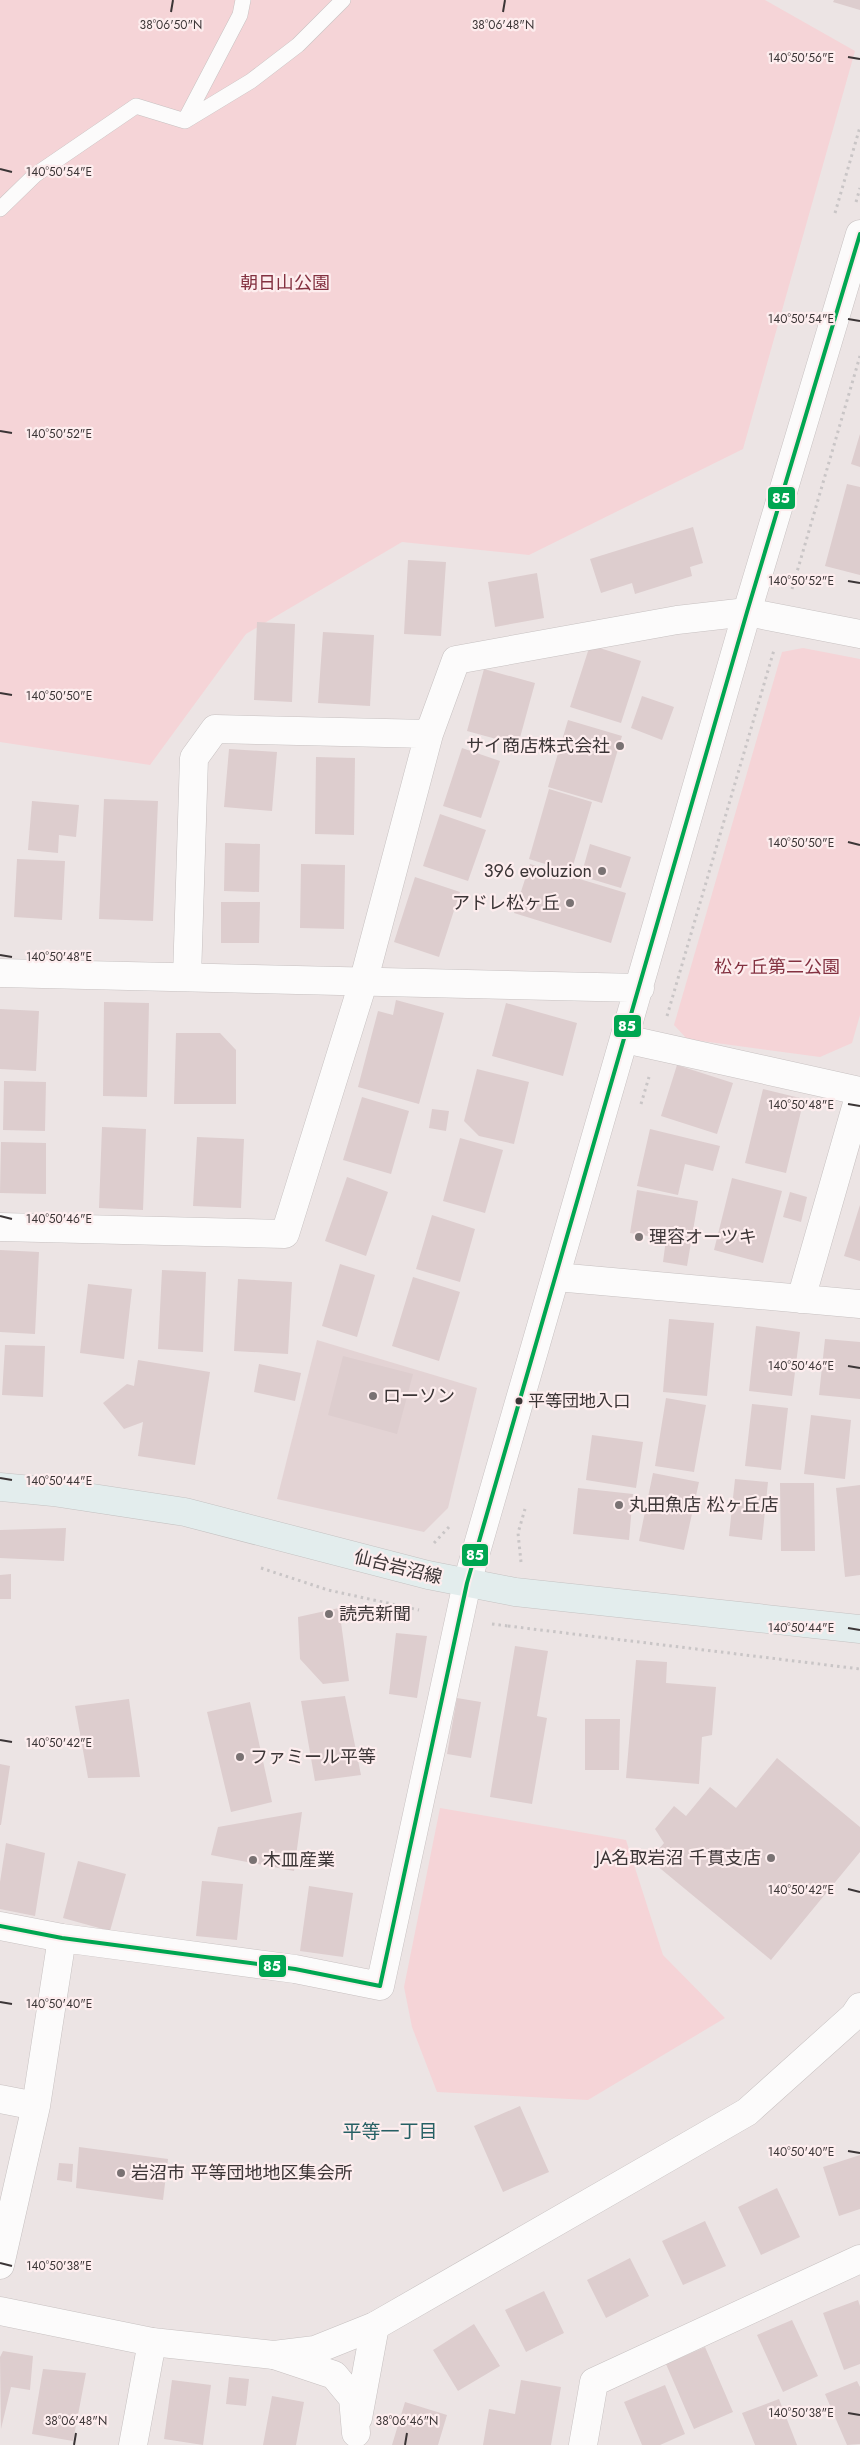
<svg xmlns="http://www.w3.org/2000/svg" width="860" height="2445" font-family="Jost,'Noto Sans JP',sans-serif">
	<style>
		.built { fill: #e3d3d4 }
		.green { fill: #f5d4d7 }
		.building { fill: #ddcdce }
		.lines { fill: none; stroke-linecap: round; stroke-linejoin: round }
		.lane-casing { stroke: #c7c1c1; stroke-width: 16 }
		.street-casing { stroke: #c7c1c1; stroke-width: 29 }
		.secondary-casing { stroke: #c7c1c1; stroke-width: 29 }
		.primary-casing { stroke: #c5c2c2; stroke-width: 29 }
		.path { stroke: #c9c5c6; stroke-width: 3; stroke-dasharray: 2.5 4; stroke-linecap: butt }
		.lane { stroke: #fcfbfb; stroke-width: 15 }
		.street { stroke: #fcfbfb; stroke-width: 28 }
		.secondary { stroke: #fcfbfb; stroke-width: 28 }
		.primary { stroke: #e3eded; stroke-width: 28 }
		.bus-1-casing { stroke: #fdedee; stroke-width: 8 }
		.bus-1 { stroke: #00a651; stroke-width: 4 }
		.ticks { fill: none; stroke: #3b3536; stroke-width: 2 }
		.poi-dot { fill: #797273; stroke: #fdedee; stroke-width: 2 }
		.bus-dot { fill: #3b3536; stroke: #fdedee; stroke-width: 2 }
		.labels { text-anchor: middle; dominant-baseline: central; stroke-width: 4.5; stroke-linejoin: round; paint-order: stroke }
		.bus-label { font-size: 17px; fill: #3b3536; stroke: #fdedee; text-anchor: start }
		.park-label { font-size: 18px; fill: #833140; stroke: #fdedee }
		.poi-label { font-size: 18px; fill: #3b3536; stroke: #fdedee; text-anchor: start }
		.street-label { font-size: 18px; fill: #3b3536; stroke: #fdedee }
		.neighbourhood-label { font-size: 19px; fill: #266064; stroke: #fdedee }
		.ticks-label { font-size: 12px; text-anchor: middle; fill: #3b3536; stroke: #fdedee; stroke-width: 4.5; stroke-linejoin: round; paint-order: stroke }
		.line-badge { stroke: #fdedee; stroke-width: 2 }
		.badge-label { font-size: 14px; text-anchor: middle; font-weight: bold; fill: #fff }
	</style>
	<rect width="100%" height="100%" fill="#ece4e4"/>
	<!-- built -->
	<path class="built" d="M317,1340L477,1388L448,1508L424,1532L277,1499Z"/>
	<!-- green -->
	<path class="green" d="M0,0H765L855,51L743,449L529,555L402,542L246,634L150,765L0,742Z
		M803,648L860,659V1015L852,1043L820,1057L687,1039L674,1025L782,652Z
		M440,1808L626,1840L663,1955L725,2018L588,2100L437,2092L412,2027L404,1987Z"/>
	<!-- building -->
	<path class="building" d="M834,0H860V10L833,2Z
		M860,434V467L851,464Z
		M847,484L860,487V575L825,566Z
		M693,527L703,563L690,567L692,576L635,594L632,583L601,593L590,559Z
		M408,560L446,562L441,636L404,634Z
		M537,573L544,618L495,627L488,582Z
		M257,622L295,624L292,702L254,700Z
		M323,632L374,635L370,706L318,703Z
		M590,645L641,661L621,723L570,707Z
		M484,669L535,683L518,745L467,731Z
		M642,696L674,707L662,740L631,728Z
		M568,720L622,736L602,803L548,787Z
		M462,748L500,761L481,818L443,806Z
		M229,749L277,752L272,811L224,807Z
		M316,757L355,758L354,835L315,834Z
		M549,789L592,802L571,872L529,859Z
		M104,799L158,801L153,921L99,919Z
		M32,801L79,805L76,837L59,835L58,853L28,850Z
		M440,814L486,830L468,881L423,866Z
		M225,843L260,844L259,892L224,891Z
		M590,844L631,857L621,888L581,876Z
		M17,859L65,861L62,920L14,917Z
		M301,864L345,865L344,929L300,928Z
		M530,864L626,893L611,943L514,913Z
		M415,877L460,892L439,957L394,942Z
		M221,902H260L259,943H221Z
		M396,1000L444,1013L419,1104L358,1087L378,1011L393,1015Z
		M104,1002L149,1003L147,1097L103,1096Z
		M506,1003L577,1023L563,1076L492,1056Z
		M0,1009L39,1011L36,1071L0,1069Z
		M176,1033H220L236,1050V1104H174Z
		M677,1065L733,1083L717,1134L661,1116Z
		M477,1069L529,1082L514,1144L479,1136L464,1121Z
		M4,1081L46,1082L45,1131L3,1130Z
		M763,1089L804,1099L786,1173L745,1163Z
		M362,1097L409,1111L391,1174L343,1160Z
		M432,1109L449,1111L446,1131L429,1128Z
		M102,1127L146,1129L143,1210L99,1208Z
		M650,1129L720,1146L713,1171L685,1164L678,1195L637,1186Z
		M197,1137L244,1139L241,1208L193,1206Z
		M460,1138L503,1150L485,1213L443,1201Z
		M1,1142L46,1143V1194L0,1193Z
		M347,1177L388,1192L366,1256L325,1241Z
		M732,1178L782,1191L763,1263L714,1250Z
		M637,1190L698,1201L687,1266L663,1262L666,1239L630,1233Z
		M790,1192L807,1197L801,1222L783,1217Z
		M860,1205V1261L844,1256Z
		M432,1215L475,1229L460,1282L416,1269Z
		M0,1250L39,1252L35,1334L0,1332Z
		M340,1264L375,1275L357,1337L322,1326Z
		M162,1270L206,1272L203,1352L158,1349Z
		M413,1277L460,1292L439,1361L392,1346Z
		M238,1279L292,1282L288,1354L234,1351Z
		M88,1284L132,1289L124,1359L80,1353Z
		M669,1319L714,1323L707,1396L663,1392Z
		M756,1326L800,1332L792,1396L749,1391Z
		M825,1339L860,1342V1399L819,1395Z
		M5,1345L45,1346L43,1397L2,1395Z
		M343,1356L413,1374L397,1434L328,1415Z
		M138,1360L210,1372L195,1465L138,1456L143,1422L124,1429L103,1403L127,1384L134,1386Z
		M259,1364L301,1373L295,1401L254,1392Z
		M666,1398L706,1405L694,1472L655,1466Z
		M752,1404L788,1408L781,1470L745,1466Z
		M811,1415L851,1420L845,1479L804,1474Z
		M592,1435L643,1442L636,1488L586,1480Z
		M653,1473L699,1482L684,1550L639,1541Z
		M735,1479L768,1482L762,1540L729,1536Z
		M780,1483H814L815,1551H781Z
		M860,1485V1575L845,1577L836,1488Z
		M578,1488L633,1494L629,1540L573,1534Z
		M66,1528L64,1561L0,1558V1530Z
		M11,1574V1599H0V1575Z
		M339,1608L349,1681L323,1684L300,1659L298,1617Z
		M396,1633L427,1636L417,1698L389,1694Z
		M515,1646L548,1651L537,1716L547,1718L532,1804L490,1797Z
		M636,1660L667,1662L666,1683L716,1687L712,1735L702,1737L699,1784L626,1778Z
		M345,1696L361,1775L315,1781L301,1701Z
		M457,1698L481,1702L471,1758L447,1754Z
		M129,1699L140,1777L88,1778L75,1706Z
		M250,1702L272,1802L231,1812L207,1712Z
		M585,1719H620L619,1770H585Z
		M777,1758L860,1827V1852L771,1960L650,1860L664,1843L655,1829L674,1806L686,1816L710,1787L736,1808Z
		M0,1764L10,1766L1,1825H0Z
		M302,1812L294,1871L211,1855L218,1827Z
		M6,1843L45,1853L35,1916L0,1909V1882Z
		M78,1861L126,1874L110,1931L63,1918Z
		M202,1881L243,1884L237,1940L196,1936Z
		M309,1886L353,1893L343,1957L300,1951Z
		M520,2106L549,2172L503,2192L474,2126Z
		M79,2147L168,2159L163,2200L76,2188Z
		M860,2155V2209L839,2216L823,2167Z
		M59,2163L73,2164L72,2182L57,2180Z
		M777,2188L800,2237L761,2255L738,2207Z
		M705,2221L726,2266L683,2285L662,2241Z
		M630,2258L649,2296L606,2318L587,2280Z
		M544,2291L564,2333L526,2352L505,2310Z
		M858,2300L860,2306V2364L844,2370L823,2313Z
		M792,2320L818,2376L783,2392L757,2335Z
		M474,2324L500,2366L458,2391L433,2350Z
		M705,2347L733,2412L694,2429L666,2364Z
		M3,2351L33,2356L30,2390L11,2387L1,2429L0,2357Z
		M43,2369L86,2373L73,2441L32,2434Z
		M229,2377L249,2379L246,2406L226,2404Z
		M172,2380L211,2385L203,2445L164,2439Z
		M521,2380L561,2387L551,2445H483L489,2409L515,2414Z
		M857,2381L860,2387V2444L847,2445L825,2394Z
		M665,2385L685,2434L660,2445H642L624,2402Z
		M272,2396L304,2402L296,2445H263Z
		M779,2399L797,2445H755L742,2413Z
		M405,2402L447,2415L438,2445H392Z"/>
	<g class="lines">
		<defs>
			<path id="lane" d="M185,120L240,15L243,0
				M0,209L35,175L136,106L185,121L251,81L298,45L343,0"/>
			<path id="street" d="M187,977L194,758L215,729L429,734
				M625,1039L860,1091
				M0,1227L285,1234L363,983L429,734L456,660L677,620L747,612L860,634
				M556,1277L860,1304
				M801,1299L860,1093
				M0,1926L62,1938L295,1969L380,1986L467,1583
				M0,2099L36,2106
				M0,2265L36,2106L62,1938
				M274,2355L334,2375L353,2398L356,2433
				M358,2418L375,2326
				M133,2445L152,2342
				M583,2445L594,2382L860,2259"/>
			<path id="secondary" d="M0,973L640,988
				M467,1583L747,612L860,234
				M0,2311L152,2342L274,2355L315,2350L375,2326L747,2112L854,2016L860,2007"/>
			<path id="primary" d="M0,1487L53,1492L185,1512L428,1575L515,1592L860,1629"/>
		</defs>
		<!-- lane casing -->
		<use href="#lane" class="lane-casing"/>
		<!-- street casing -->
		<use href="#street" class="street-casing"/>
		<!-- secondary casing -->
		<use href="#secondary" class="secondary-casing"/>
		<!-- primary casing -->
		<use href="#primary" class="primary-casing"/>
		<!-- path -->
		<path class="path" d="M856,202L860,188
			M835,213L860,127
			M792,589L860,356
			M667,1016L774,650
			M641,1104L649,1077
			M434,1543L449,1527
			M521,1562L518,1533L525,1509
			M261,1568L328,1590L419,1610
			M492,1624L508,1626
			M508,1626L860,1669"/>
		<!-- lane -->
		<use href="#lane" class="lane"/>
		<!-- street -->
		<use href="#street" class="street"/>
		<!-- secondary -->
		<use href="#secondary" class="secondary"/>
		<!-- primary -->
		<use href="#primary" class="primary"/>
		<defs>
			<path id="bus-1" d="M0,1926L62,1938L295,1969L380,1986L467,1583L747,612L860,234"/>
		</defs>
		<!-- bus-1 casing -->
		<use href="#bus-1" class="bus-1-casing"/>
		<!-- bus-1 -->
		<use href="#bus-1" class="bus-1"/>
	</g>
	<!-- ticks -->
	<path class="ticks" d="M171,12L173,0M503,12L505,0M848,57L860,59M0,169L12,172M848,319L860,321M0,431L12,433M848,581L860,583M0,693L12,695M848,842L860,845M0,955L12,957M848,1104L860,1106M0,1216L12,1219M848,1366L860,1368M0,1478L12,1480M848,1628L860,1630M0,1740L12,1742M848,1889L860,1892M0,2002L12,2004M848,2151L860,2153M0,2263L12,2266M848,2413L860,2415M74,2445L76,2433M405,2445L407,2433"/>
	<!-- markers -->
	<g class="poi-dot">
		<circle cx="620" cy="746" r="5"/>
		<circle cx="602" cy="871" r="5"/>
		<circle cx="570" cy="903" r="5"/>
		<circle cx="639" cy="1237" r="5"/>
		<circle cx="373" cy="1396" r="5"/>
		<circle cx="619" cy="1505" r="5"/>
		<circle cx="329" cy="1614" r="5"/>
		<circle cx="240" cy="1757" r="5"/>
		<circle cx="771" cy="1858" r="5"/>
		<circle cx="253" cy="1860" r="5"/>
		<circle cx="121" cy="2173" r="5"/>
	</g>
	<circle class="bus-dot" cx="519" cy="1401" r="4.5"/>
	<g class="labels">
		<!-- bus labels -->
		<g class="bus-label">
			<text x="528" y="1401">平等団地入口</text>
		</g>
		<!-- park labels -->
		<g class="park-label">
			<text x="285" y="283">朝日山公園</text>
			<text x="777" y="967">松ヶ丘第二公園</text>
		</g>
		<!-- poi labels -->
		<g class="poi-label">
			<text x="610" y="746" text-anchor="end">サイ商店株式会社</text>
			<text x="592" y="871" text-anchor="end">396 evoluzion</text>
			<text x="560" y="903" text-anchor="end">アドレ松ヶ丘</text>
			<text x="649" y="1237">理容オーツキ</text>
			<text x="383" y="1396">ローソン</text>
			<text x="629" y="1505">丸田魚店 松ヶ丘店</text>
			<text x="339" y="1614">読売新聞</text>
			<text x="250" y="1757">ファミール平等</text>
			<text x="761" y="1858" text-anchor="end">JA名取岩沼 千貫支店</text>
			<text x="263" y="1860">木皿産業</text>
			<text x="131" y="2173">岩沼市 平等団地地区集会所</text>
		</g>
		<!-- street labels -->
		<g class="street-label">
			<text transform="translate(398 1567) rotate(14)">仙台岩沼線</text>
		</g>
		<!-- neighbourhood labels -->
		<g class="neighbourhood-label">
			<text x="390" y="2131">平等一丁目</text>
		</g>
	</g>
	<g class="ticks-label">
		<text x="171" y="29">38°06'50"N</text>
		<text x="503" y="29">38°06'48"N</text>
		<text x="801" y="62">140°50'56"E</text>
		<text x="59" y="176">140°50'54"E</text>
		<text x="801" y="323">140°50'54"E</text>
		<text x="59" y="438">140°50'52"E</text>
		<text x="801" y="585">140°50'52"E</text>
		<text x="59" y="700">140°50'50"E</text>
		<text x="801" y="847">140°50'50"E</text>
		<text x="59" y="961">140°50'48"E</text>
		<text x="801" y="1109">140°50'48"E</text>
		<text x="59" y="1223">140°50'46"E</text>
		<text x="801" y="1370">140°50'46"E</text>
		<text x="59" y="1485">140°50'44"E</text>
		<text x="801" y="1632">140°50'44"E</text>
		<text x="59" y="1747">140°50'42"E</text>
		<text x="801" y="1894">140°50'42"E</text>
		<text x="59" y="2008">140°50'40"E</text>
		<text x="801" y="2156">140°50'40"E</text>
		<text x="59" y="2270">140°50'38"E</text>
		<text x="801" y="2417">140°50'38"E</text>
		<text x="76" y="2425">38°06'48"N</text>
		<text x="407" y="2425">38°06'46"N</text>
	</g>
	<g class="line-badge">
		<rect x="767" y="486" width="29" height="24" rx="5" fill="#00a651"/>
		<rect x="613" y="1014" width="29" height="24" rx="5" fill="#00a651"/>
		<rect x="461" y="1543" width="28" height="24" rx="5" fill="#00a651"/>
		<rect x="258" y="1954" width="29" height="24" rx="5" fill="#00a651"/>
	</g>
	<g class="badge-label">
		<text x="781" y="503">85</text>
		<text x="627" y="1031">85</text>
		<text x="475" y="1560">85</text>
		<text x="272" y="1971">85</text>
	</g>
</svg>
